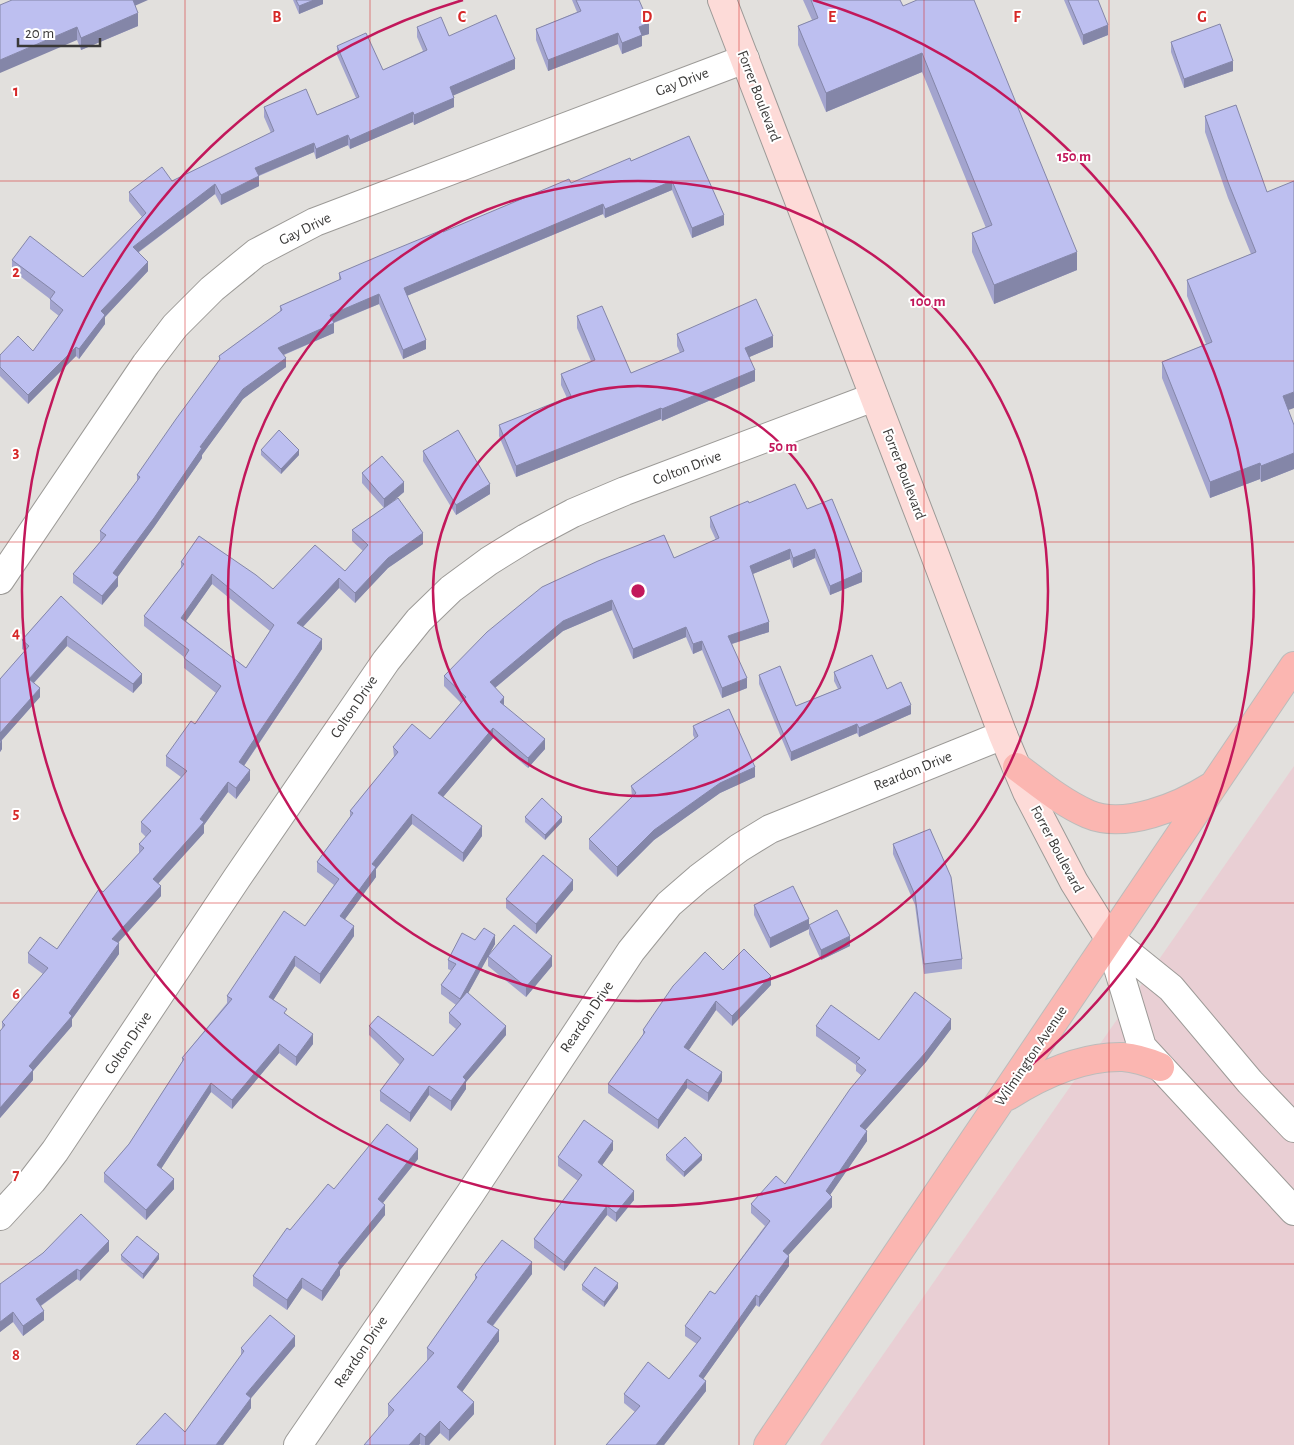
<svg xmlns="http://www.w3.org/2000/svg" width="1294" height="1445" font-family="'Alegreya Sans',sans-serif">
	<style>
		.industrial { fill: #e9cfd4 }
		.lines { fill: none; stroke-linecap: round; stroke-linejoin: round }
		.street-casing { stroke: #9c9a97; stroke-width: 30 }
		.secondary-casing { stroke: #9c9a97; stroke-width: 30 }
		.primary-casing { stroke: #bcbcbb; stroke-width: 30 }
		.street { stroke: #fff; stroke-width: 28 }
		.secondary { stroke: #fddbd8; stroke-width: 28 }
		.primary { stroke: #fbb6b1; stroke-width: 28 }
		.wall { fill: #a3a4ce; fill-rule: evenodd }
		.shaded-wall { fill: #8486a8 }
		.building { fill: #bdbff0; stroke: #8486a8; fill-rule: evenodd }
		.grid { fill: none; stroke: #d62828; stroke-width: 1; stroke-opacity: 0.55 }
		.ring { fill: none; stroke: #c2185b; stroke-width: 2.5 }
		.labels { text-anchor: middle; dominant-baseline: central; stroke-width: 4; stroke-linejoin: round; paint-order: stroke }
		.street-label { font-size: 15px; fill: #3a3938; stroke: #fff }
		.grid-label { font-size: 16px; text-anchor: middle; font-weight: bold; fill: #d62828; stroke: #fff; stroke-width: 4; stroke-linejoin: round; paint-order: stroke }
		.centre { fill: #c2185b; stroke: #fff; stroke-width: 2.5 }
		.ring-label { font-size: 15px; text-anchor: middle; font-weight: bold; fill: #c2185b; stroke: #fff; stroke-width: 4; stroke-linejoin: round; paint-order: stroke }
	</style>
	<rect width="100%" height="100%" fill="#e2e0dd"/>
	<!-- industrial -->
	<path class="industrial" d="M1294,766V1445H820Z"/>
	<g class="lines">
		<defs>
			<path id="street" d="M0,580L146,364L175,326L212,289L256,253L315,222L745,59
				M1109,938L1142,1047L1294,1211
				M1109,938L1171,988L1250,1082L1294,1128
				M0,1216L32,1181L55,1151L237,878L386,661L419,620L451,589L489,561L526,538L573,513L625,491L874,397
				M298,1445L470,1194L631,951L669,904L699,878L739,848L770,829L1003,735"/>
			<path id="secondary" d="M722,0L930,542L1003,735L1027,792L1074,882L1109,938"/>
			<path id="primary" d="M1017,767C1040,784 1061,802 1088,814C1125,830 1180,806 1212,786
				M1008,1096C1041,1075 1082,1056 1123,1057C1136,1058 1148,1062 1160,1067
				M768,1445L1294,666"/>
		</defs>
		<!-- street casing -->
		<use href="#street" class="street-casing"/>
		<!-- secondary casing -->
		<use href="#secondary" class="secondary-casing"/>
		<!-- primary casing -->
		<use href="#primary" class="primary-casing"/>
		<!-- street -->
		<use href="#street" class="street"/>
		<!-- secondary -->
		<use href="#secondary" class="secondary"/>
		<!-- primary -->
		<use href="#primary" class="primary"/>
	</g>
	<!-- wall -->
	<path class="wall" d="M293,0H323V4L299,14Z
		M572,0H639L649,34L642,36V46L622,54L618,44L548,71L536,40V29L577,12Z
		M803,0H900L903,6L1077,270L994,304L972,252V233L986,228L922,72L826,112L798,45V26L812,20Z
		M1064,0H1098L1108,35L1083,45Z
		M0,5L135,6L138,26L81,50L77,40Z
		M417,27L449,36L515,69L453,95L454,107L414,125L413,122L350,149L348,145L316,159L314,152L259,176V186L221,205L215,194L139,252L148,271L105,317V324L79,359L76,356L28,404L0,376V355L33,351L59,316L50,309V299L12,270V260L83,277L142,217L129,201V192L172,181L271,133L264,117V107L317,115L356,98L337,55V46L383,70L423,51L417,37Z
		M1171,42L1233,71L1184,88L1171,52Z
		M1236,105L1288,410L1294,425V469L1261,482L1260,479L1210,498L1162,378V362L1206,344L1187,296V280L1251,254L1228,198L1205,132V116Z
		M689,136L724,225L692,238L672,190L605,218L603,214L407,296L426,349L403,359L379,304L334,323V333L284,355L286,367L243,399L202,455V458L154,527L118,576V586L102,605L73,583V574L101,541L100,540V531L137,481V475L219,361V356L280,312V306L339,280V273L571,183L631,161Z
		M577,316L631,373L680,353L677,346V334L773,347L749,357L755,381L662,421L661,419L516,477L499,436V425L567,398L561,385V374L591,361L577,328Z
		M261,450L299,455L281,474L261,455Z
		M423,451L490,494L456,515L423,461Z
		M362,473L404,492L388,505L423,544L388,568L355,603L339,588L303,627L322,649L244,766L250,780L236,799L228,792L204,825V833L158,884L161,896L118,943L119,954L72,1019V1026L33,1071V1080L0,1118V1031L2,1029V1022L43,974L28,963V953L57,949L103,892L139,853V844L146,837L141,832V822L181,777L166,766V756L195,724L216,693L184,668V657L144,626V616L181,568V562L273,589L345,571L363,551L352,541V530L384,508L362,483ZM212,584L270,631L246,668L186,621Z
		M749,503L807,509L862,582L830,595L815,558L793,568L790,559L753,574L769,632L732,644L747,688L722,698L702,650L693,654L686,637L633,659L612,610L563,631L495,688L504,706L545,749L528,768L493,738L443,797L482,836L463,862L412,824L376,869V877L345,919L354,936L320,984L295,966L273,1000L313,1044L296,1066L279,1053L232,1109L211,1092L161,1169L174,1189L146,1220L104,1182V1173L129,1144L182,1062V1058L227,1003V996L305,926L334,885L317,872V862L350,817V811L394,757L393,747L430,739L461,703L444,686V676L674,558L716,540L710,527V517Z
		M61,596L142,683L133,693L67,646L34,683L40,697L2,740V749L0,752V679L25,651L22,649V640Z
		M834,672L887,689L911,714L859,737L857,733L791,761L759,684V675L796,706L838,689L834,681Z
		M693,726L755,777L720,793L654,840L617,877L589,849V839L632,797L631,786L695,739L693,735Z
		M525,817L562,822L545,840L525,822Z
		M893,844L962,959V969L924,974L915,905L893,854Z
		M573,890L536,934L506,908V899Z
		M754,905L809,924L850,946L821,960L809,934V929L770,948L754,915Z
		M475,940L495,944L468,993L506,1035L466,1082V1089L451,1111L429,1095L410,1122L380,1101V1091L400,1065L369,1035V1026L433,1056L456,1029L449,1023V1013L456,1005L441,994V985L452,971L448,969V960Z
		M488,956L552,966L526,997L488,966Z
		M723,970L771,985L732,1026L716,1010L689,1050L722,1081L708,1102L687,1088L658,1129L608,1093V1084L643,1036V1030Z
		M816,1026L879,1040L951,1029L926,1062L865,1130L867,1141L830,1195L832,1207L788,1255L789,1266L759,1307L756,1305L703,1379L706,1391L664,1445H606L635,1412L624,1403V1394L669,1379L697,1344L685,1336V1326L715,1294L765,1226L751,1213V1204L785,1184L862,1076L856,1071V1065L816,1036Z
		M613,1150L602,1165L634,1200L616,1222L607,1215L564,1271L534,1248V1239L578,1181L558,1166V1157Z
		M666,1155L702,1160L684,1177L666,1160Z
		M418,1159L383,1203L385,1215L340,1270V1275L322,1301L302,1288L287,1310L253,1286V1276L290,1230L334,1189Z
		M109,1251L80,1281L77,1279L41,1306L44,1320L23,1336L13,1322L0,1332V1284Z
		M121,1255L159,1259L143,1279L121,1260Z
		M532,1274L493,1326L499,1341L462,1392L474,1414L449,1441L440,1433L429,1445H421L388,1416V1404L428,1360H427V1348L475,1280V1275Z
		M582,1285L618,1288L604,1307L582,1290Z
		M295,1346L251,1398V1408L223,1445H136L185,1432L241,1356V1348Z"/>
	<!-- shaded-wall -->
	<path class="shaded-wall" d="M130,0H148L130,8Z
		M314,0H323V4L299,14V6Z
		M138,13V26L81,50V38Z
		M649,23V34L642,36V46L622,54V43L639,27Z
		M1108,25V35L1083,45V35Z
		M77,27V40L0,73V60Z
		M618,33V44L548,71V60Z
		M922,53V72L826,112V93Z
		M515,59V69L450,97V87Z
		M1233,61V71L1184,88V79Z
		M454,98V107L414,125V115Z
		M413,112V122L350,149V140Z
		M348,135V145L316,159V149Z
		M314,143V152L255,177V168Z
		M259,176V186L221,205V195Z
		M672,181V190L605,218V209Z
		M215,184V194L133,256V247Z
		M603,204V214L404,297V288Z
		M724,215V225L692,238V228Z
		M1077,252V270L994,304V285Z
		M148,262V271L105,317V324L79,359V349L101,311Z
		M379,294V304L330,324V315Z
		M334,323V333L278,357V348Z
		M773,336V347L745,359V348Z
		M426,340V349L403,359V350Z
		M76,347V356L28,404V395Z
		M286,358V367L243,399L202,455V458L154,527L114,582L118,577V586L102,605V596L113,573L200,447L243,389Z
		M755,370V381L662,421V409Z
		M1294,392V408L1283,412V396Z
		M661,408V419L516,477V466Z
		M299,450V455L281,474V469Z
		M1294,453V469L1261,482V466Z
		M1260,463V479L1210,498V482Z
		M404,482V492L384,509V499Z
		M490,484V494L456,515V505Z
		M423,533V544L388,568L355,603V593L388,558Z
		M790,549V559L750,575V566Z
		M815,549V558L793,568V558Z
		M862,572V582L830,595V586Z
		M212,574V584L181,628V618Z
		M339,578V588L297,633V623Z
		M612,600V610L563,631L490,692V682L563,621Z
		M769,622V632L728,645V636Z
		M686,627V637L633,659V649Z
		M67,636V646L29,688V679Z
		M322,639V649L239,773V762Z
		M702,641V650L693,654V644Z
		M142,674V683L133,693V684Z
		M747,678V688L722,698V688Z
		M40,688V697L0,742V733Z
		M504,697V707L500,702Z
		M911,705V714L859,737V728Z
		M857,724V733L791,761V752Z
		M493,728V738L438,803V793Z
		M545,739V749L528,768V758Z
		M2,740V749L0,752V743Z
		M755,767V777L720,793L654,840L617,877V867L654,830L720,783Z
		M250,770V780L236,799V788Z
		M228,782V792L204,825V833L153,889V879L200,819Z
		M412,814V824L376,869V877L340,926V916L372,864Z
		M562,817V822L545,840V835Z
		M482,826V836L463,862V853Z
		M573,880V890L536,934V924Z
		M161,886V896L112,949V939Z
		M809,919V929L770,948V938Z
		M354,926V936L320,984V974Z
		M495,935V944L460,1008V999Z
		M850,936V946L821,960V950Z
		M119,943V954L72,1019V1026L33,1071V1080L0,1118V1108L29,1066L69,1013Z
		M295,956V966L269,1007V997Z
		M552,956V966L526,997V987Z
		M771,976V985L732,1026V1016Z
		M716,1001V1010L684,1057V1047Z
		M951,1019V1029L926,1062L860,1136V1126Z
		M506,1026V1035L466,1082V1089L451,1111V1101L463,1077Z
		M313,1034V1044L296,1066V1057Z
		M279,1044V1053L232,1109V1100Z
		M722,1072V1081L708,1102V1093Z
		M687,1079V1088L658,1129V1120Z
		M211,1083V1092L157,1175V1165Z
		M429,1086V1095L410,1122V1113Z
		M867,1131V1141L826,1201V1191Z
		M613,1141V1150L598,1171V1162Z
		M418,1149V1159L378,1209V1199Z
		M702,1155V1160L684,1177V1172Z
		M174,1179V1189L146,1220V1210Z
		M634,1191V1200L616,1222V1213Z
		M832,1197V1207L783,1261V1251Z
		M385,1205V1215L340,1270V1275L322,1301V1291L338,1263Z
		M607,1206V1215L564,1271V1262Z
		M109,1241V1251L80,1281V1271Z
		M159,1254V1259L143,1279V1274Z
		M789,1256V1266L759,1307V1297Z
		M532,1262V1274L487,1333V1322Z
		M77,1269V1279L36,1309V1299Z
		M302,1278V1288L287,1310V1300Z
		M618,1283V1288L604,1307V1302Z
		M756,1295V1305L699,1385V1376Z
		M44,1311V1320L23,1336V1326Z
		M13,1312V1322L0,1332V1322Z
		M499,1330V1341L457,1399V1387Z
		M295,1336V1346L246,1404V1394Z
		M706,1381V1391L664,1445H656Z
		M251,1398V1408L223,1445H216Z
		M474,1402V1414L449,1441V1430Z
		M440,1421V1433L429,1445H425V1437Z
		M420,1433V1444L419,1445H409Z"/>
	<!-- building -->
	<path class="building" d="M12,0H133L138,13L81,38L77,27L0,60V5Z
		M296,0H314L299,6Z
		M576,0H639L649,23L639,27L642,35L622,43L618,33L548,60L536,29L581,11Z
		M811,0H900L903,6L917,0H974L1077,252L994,285L972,233L992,225L922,53L826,93L798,26L818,18Z
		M1068,0H1098L1108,25L1083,35Z
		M496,15L515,59L450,87L454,98L414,115L413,112L350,140L348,135L316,149L314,143L255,168L259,176L221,195L215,184L133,247L148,262L101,311L105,315L79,349L76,347L28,395L0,367V355L18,336L33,351L63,310L50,299L55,292L12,260L30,236L83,277L146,213L129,192L162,167L172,181L274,131L264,107L306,89L317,115L359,97L337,46L366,33L383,70L427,50L417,27L441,17L449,36Z
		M1220,24L1233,61L1184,79L1171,42Z
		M1236,105L1267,192L1294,181V392L1283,396L1294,425V453L1261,466L1260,463L1210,482L1162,362L1212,342L1187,280L1256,252L1228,182L1205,116Z
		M689,136L724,215L692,228L672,181L605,209L603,204L404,288L426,340L403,350L379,294L330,315L334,323L278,348L286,358L243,389L200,447L202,448L154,518L113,573L118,577L102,596L73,574L106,535L100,531L140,477L137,475L176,419L220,359L219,356L282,310L280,306L341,279L339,273L379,256L442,230L443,232L569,179L571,183L630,158L631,161Z
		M756,299L773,336L745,348L755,370L662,409L661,408L516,466L499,425L571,396L561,374L595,360L577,316L602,306L631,373L684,351L677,334Z
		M279,430L299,450L281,469L261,450Z
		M458,430L490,484L456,505L423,451Z
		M382,456L404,482L384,499L362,473Z
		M795,484L807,509L832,499L862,572L830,586L815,549L793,558L790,549L750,566L769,622L728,636L747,678L722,688L702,641L693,644L686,627L633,649L612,600L563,621L490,682L504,697L500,702L545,739L528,758L493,728L438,793L482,826L463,853L412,814L372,864L376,867L340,916L354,926L320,974L295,956L269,997L287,1009L284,1013L313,1034L296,1057L279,1044L232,1100L211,1083L157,1165L174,1179L146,1210L104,1173L129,1144L184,1059L182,1058L232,999L227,996L284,911L305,926L339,879L317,862L353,813L350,811L398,752L393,747L412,724L430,739L466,697L444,676L487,632L542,587L598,561L664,535L674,558L719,538L710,517L748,501L749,503Z
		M398,498L423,533L388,558L355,593L339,578L297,623L322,639L239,762L250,770L236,788L228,782L200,819L204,822L153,879L161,886L112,939L119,943L69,1013L72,1016L29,1066L33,1070L0,1108V1031L5,1025L2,1022L48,968L28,953L40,937L57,949L99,889L103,892L144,848L139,844L151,831L141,822L187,771L166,756L191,721L195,724L221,686L184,658L189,650L144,616L184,564L181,562L199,536L256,575L273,589L315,545L345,571L368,545L352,530ZM212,574L274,625L246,668L181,618Z
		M61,596L142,674L133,684L67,636L29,679L40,688L0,733V679L29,646L22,640Z
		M872,655L887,689L901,682L911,705L859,728L857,724L791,752L759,675L780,666L796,706L841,688L834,672Z
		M729,709L755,767L720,783L654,830L617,867L589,839L636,793L631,786L698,736L693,726Z
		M542,798L562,817L545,835L525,817Z
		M930,829L951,877L962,959L924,964L915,895L893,844Z
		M543,855L573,880L536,924L506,899Z
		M793,886L809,919L770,938L754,905Z
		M837,910L850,936L821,950L809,925Z
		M514,925L552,956L526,987L488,956Z
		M484,928L495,935L460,999L441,985L456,964L448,960L462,933L475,940Z
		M744,949L771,976L732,1016L716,1001L684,1047L722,1072L708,1093L687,1079L658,1120L608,1084L645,1032L643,1030L673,986L705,952L723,970Z
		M467,992L506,1026L463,1077L466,1080L451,1101L429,1086L410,1113L380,1091L404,1059L369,1026L378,1016L433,1056L461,1024L449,1013Z
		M915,992L951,1019L926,1052L860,1126L867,1131L826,1191L832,1197L783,1251L789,1256L759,1297L756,1295L699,1376L706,1381L656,1445H606L640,1406L624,1394L648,1362L669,1379L701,1338L685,1326L710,1291L715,1294L770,1221L751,1204L776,1176L785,1184L850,1089L866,1070L856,1062L860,1058L816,1026L831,1005L879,1040Z
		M584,1120L613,1141L598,1162L634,1191L616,1213L607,1206L564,1262L534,1239L582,1175L558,1157Z
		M387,1124L418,1149L378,1199L385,1205L338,1263L340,1265L322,1291L302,1278L287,1300L253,1276L287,1228L290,1230L328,1184L334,1189Z
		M685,1137L702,1155L684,1172L666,1155Z
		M81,1214L109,1241L80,1271L77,1269L36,1299L44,1311L23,1326L13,1312L0,1322V1284L43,1253Z
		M137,1236L159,1254L143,1274L121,1255Z
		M502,1240L532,1262L487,1322L499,1330L457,1387L474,1402L449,1430L440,1421L425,1437L420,1433L409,1445H364L394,1410L388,1404L434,1353L427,1348L477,1277L475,1275Z
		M595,1267L618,1283L604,1302L582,1285Z
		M270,1315L295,1336L246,1394L251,1398L216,1445H136L165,1413L185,1432L244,1351L241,1348Z"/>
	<!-- grid -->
	<path class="grid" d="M185,0V1445M370,0V1445M555,0V1445M739,0V1445M924,0V1445M1109,0V1445M0,181H1294M0,361H1294M0,542H1294M0,722H1294M0,903H1294M0,1084H1294M0,1264H1294"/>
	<!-- distance rings -->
	<g class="ring">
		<circle cx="638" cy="591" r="205"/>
		<circle cx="638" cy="591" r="410"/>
		<path d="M813 0A616 616 0 1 1 463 0"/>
	</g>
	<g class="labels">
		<!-- street labels -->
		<g class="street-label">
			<text transform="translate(682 82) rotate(-21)">Gay Drive</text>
			<text transform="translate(759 96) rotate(69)">Forrer Boulevard</text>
			<text transform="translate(305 229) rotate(-26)">Gay Drive</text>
			<text transform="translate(687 468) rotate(-21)">Colton Drive</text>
			<text transform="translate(904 474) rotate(69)">Forrer Boulevard</text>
			<text transform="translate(354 707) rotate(-56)">Colton Drive</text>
			<text transform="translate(913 771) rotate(-22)">Reardon Drive</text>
			<text transform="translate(1057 849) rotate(62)">Forrer Boulevard</text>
			<text transform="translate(587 1017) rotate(-56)">Reardon Drive</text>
			<text transform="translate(128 1043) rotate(-56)">Colton Drive</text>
			<text transform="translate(1031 1056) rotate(-56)">Wilmington Avenue</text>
			<text transform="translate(361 1352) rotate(-56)">Reardon Drive</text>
		</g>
	</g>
	<g class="grid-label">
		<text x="277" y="22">B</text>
		<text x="462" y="22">C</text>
		<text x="647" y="22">D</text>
		<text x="832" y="22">E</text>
		<text x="1017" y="22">F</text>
		<text x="1202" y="22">G</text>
		<text x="16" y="96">1</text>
		<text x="16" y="277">2</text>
		<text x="16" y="457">3</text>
		<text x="16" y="638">4</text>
		<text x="16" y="818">5</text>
		<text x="16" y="999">6</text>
		<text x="16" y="1180">7</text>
		<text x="16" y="1360">8</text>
	</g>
	<circle cx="638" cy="591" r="8" class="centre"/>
	<g class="ring-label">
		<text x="1074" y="161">150 m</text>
		<text x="928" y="306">100 m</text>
		<text x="783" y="451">50 m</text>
	</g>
	<!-- scale -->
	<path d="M18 38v8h82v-8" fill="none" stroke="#3a3938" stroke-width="2.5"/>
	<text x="25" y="38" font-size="15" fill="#3a3938" stroke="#ffffff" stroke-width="4" paint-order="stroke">20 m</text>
</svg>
